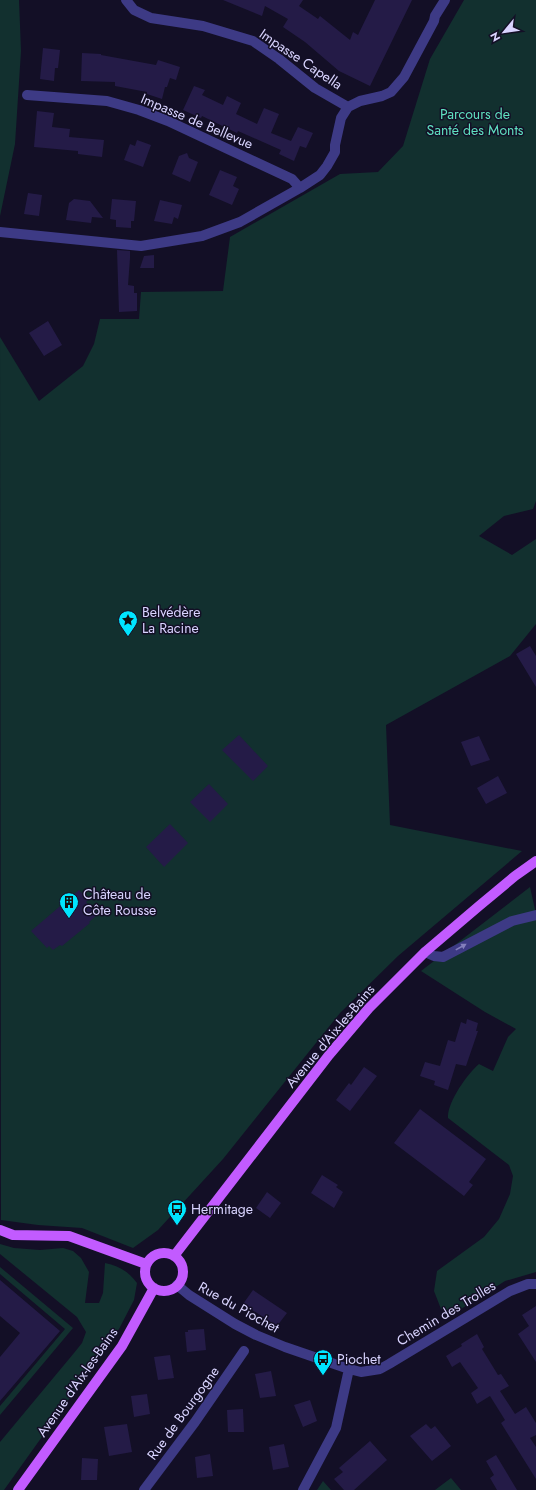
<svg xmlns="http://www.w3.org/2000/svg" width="536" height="1490" font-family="Jost,sans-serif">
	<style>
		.green { fill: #12302f }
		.building { fill: #241b47 }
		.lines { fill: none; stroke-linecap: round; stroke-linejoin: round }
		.minor { stroke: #3d3a85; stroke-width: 10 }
		.major { stroke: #c25bff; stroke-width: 10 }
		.oneway { fill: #837fbc }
		.labels { text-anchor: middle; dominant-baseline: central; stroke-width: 3; stroke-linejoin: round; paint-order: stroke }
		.street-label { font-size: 14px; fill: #d9d4ff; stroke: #130f26 }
		.park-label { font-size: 14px; fill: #5fe0c0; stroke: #130f26 }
		.poi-label { font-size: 14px; fill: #d9d4ff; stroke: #130f26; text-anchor: start }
	</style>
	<rect width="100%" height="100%" fill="#130f26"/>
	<!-- green -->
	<path class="green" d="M0,0H19L21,51L15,144L0,216Z
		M464,0H536V501L533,509L504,516L479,536L512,555L536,539V624L510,656L386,725L390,825L522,851L398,956L340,1013L223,1159L158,1230L133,1248L82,1228L38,1225L1,1220L0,337L39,401L83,366L94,344L100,319H139L141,292L223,291L230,237L340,174L378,172L403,146L430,59Z
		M530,887L536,914V1272L505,1281L458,1311L447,1312L441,1309L434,1291L437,1271L484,1237L499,1219L510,1194L513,1176L509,1165L492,1152L448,1118C447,1103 467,1074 479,1064L493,1071L508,1037L516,1029L485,1012L421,971Z
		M0,1244L14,1248L40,1250L63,1248L73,1251L81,1258L89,1272L85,1303H99L103,1293L105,1263C119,1266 128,1271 137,1283L134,1300L119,1329L4,1490H0V1442L74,1353L82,1343L86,1332L77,1317L0,1254Z
		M0,1267L73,1328L0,1415V1406L65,1329L0,1274Z
		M451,1478L461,1490H435Z
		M323,1481L331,1490H317Z"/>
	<!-- building -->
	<path class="building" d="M223,0H303L299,6L318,19L320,16L350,40L353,32L358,35L375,0H412L370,86L339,71L305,42L283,27L288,19L265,6L262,16Z
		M43,48L60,50L58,68H55L54,81L40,79Z
		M82,53L101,54V55L156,65L158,60L180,67L176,80L170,78L167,87H165L162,99L147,94V92L115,86V82L81,81Z
		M194,86L205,90L202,95L223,105L227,96L241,103L236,114L257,124L264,108L279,114L271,133L291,141L298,127L313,133L306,148L300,146L294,161L279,154L281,150L238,131L237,133L202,116L201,118L183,110Z
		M37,111L54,113L52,127L70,129L69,137L104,140L102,157L78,154V151L34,147Z
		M137,140L151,145L143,167L124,160L130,144L135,146Z
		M187,153L189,158L198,162L190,182L172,174L179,156Z
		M220,170L237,177L233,186L239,189L232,205L209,195Z
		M28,193L42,195L39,216L24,214Z
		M74,199L90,201L103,218L92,217L91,223L66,220L69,203Z
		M112,199L136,201L134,221H131V228L116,227V220L110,219Z
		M160,200L182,205L178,219L174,217L172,224L154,221Z
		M117,250L130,251V258L128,285L134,286V293H137V311L119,312Z
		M154,255V268H140L144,256Z
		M48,321L62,345L44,356L29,333Z
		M530,646L536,656V687L516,654Z
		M239,735L268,766L253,781L222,750Z
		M479,736L490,760L471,766L461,742Z
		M498,776L507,793L486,804L477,788Z
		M209,784L228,804L210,822L190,802Z
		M170,824L188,843L164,867L146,847Z
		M79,890L88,900L86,902L97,915L89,922L90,923L62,946L60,945L53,950L49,946L47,948L31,931Z
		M467,1019L478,1023L476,1031H478L466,1066L456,1064L448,1090L434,1085L435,1081L420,1076L425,1062L440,1066L448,1040L455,1042L461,1022L466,1024Z
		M364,1067L377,1076L350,1111L336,1100L349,1083L351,1085Z
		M420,1109L486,1159L469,1182L473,1185L464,1196L394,1143Z
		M322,1175L338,1185L336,1187L343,1192L334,1208L311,1193Z
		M267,1192L281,1203L270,1218L256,1208Z
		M0,1280L60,1331L0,1401V1357L20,1333L0,1316Z
		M253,1290L287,1313L277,1326L243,1304Z
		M536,1306V1362L518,1334L529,1326L522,1315Z
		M204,1329L206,1350L187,1352L185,1332H188V1330Z
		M477,1334L484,1347L482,1349L498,1375L501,1374L509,1386L500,1391L515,1414L526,1407L536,1423V1435L530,1438L536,1447V1479L501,1423L505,1420L490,1396L477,1404L471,1393L478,1388L460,1362L452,1367L446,1356L462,1346L461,1344Z
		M170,1355L174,1378L158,1380L154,1357Z
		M271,1371L276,1396L260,1398L255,1374Z
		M147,1394L150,1414L134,1417L131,1396Z
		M310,1400L317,1421L303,1427L294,1405Z
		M243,1409L244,1432H228L227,1410Z
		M127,1424L132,1452L109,1456L104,1427Z
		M426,1424L431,1429L435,1426L451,1446L432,1461L410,1436Z
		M370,1441L387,1460L354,1490H344L334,1479L343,1472L339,1468Z
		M284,1444L289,1467L273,1470L269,1447Z
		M210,1454L213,1476L197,1478L195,1457Z
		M496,1455L517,1490H497L490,1478L494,1475L486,1461Z
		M82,1458L98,1459L97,1480H81Z"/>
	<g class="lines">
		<!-- minor -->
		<path class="minor" d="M126,0L134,10L151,18L203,26L253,41L279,59L315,88L348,107
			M27,95L107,101L139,110L168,121L292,179L300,188
			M0,232L141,246L202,236L240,222L300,188L320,175L327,166L335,152V145L341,118L348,107L360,101L382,96L391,92L404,77L434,21L435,16L445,0
			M425,952L434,956L443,957L512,921L536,915
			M177,1285L189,1295L235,1324L256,1335L285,1347L349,1369L361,1372L380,1369L389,1364L510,1291L528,1284H536
			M144,1490L195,1422L244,1351
			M303,1490L336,1428L349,1369"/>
		<!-- major -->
		<path class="major" d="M0,1230L13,1235L69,1236L146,1264
			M145 1272a19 19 0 1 1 38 0a19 19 0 1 1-38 0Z
			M174,1256L329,1055L369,1008L425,952L479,906L515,876L536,861
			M18,1490L122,1346L154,1288"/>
	</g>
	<!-- one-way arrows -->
	<defs><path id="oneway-solid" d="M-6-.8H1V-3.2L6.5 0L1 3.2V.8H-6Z"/></defs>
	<use class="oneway" href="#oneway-solid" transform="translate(461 947) rotate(-29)"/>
	<!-- icons -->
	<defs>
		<symbol id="sight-pin" viewBox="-11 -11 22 30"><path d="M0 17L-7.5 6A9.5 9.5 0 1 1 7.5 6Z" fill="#00e5ff" stroke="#130f26"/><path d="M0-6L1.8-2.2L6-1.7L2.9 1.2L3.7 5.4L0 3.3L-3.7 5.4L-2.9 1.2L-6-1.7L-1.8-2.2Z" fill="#111"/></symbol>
		<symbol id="building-pin" viewBox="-11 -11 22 30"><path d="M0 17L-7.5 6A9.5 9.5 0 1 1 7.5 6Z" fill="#00e5ff" stroke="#130f26"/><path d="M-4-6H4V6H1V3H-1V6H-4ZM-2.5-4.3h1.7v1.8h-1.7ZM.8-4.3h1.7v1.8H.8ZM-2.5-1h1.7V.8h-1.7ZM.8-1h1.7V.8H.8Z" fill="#111"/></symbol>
		<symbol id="bus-pin" viewBox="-11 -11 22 30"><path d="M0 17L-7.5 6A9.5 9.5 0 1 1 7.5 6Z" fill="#00e5ff" stroke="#130f26"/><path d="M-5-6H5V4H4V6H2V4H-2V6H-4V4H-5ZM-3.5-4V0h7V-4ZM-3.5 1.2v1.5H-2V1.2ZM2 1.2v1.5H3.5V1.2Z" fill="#111"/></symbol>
	</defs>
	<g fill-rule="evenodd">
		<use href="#sight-pin" x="117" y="609" width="22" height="30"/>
		<use href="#building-pin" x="58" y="891" width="22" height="30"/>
		<use href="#bus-pin" x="166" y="1198" width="22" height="30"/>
		<use href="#bus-pin" x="312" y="1348" width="22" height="30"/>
	</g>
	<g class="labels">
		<!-- street labels -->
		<g class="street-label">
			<text transform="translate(301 59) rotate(34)">Impasse Capella</text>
			<text transform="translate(197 121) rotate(23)">Impasse de Bellevue</text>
			<text transform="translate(330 1036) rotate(-50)">Avenue d'Aix-les-Bains</text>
			<text transform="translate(239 1307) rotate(29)">Rue du Piochet</text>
			<text transform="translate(446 1313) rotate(-31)">Chemin des Trolles</text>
			<text transform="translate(77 1382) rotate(-55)">Avenue d'Aix-les-Bains</text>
			<text transform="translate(183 1413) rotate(-54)">Rue de Bourgogne</text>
		</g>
		<!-- park labels -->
		<g class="park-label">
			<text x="475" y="114">Parcours de<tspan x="475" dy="16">Santé des Monts</tspan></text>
		</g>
		<!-- poi labels -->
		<g class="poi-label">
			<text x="142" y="612">Belvédère<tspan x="142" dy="16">La Racine</tspan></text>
			<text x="83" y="894">Château de<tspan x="83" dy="16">Côte Rousse</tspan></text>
			<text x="191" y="1209">Hermitage</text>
			<text x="337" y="1359">Piochet</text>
		</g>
	</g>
	<!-- north arrow -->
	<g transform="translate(504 32) rotate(241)" stroke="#130f26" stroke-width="3" paint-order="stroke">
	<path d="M0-3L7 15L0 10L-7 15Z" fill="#d9d4ff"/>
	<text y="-6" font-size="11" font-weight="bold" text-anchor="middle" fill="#d9d4ff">N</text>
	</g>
</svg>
